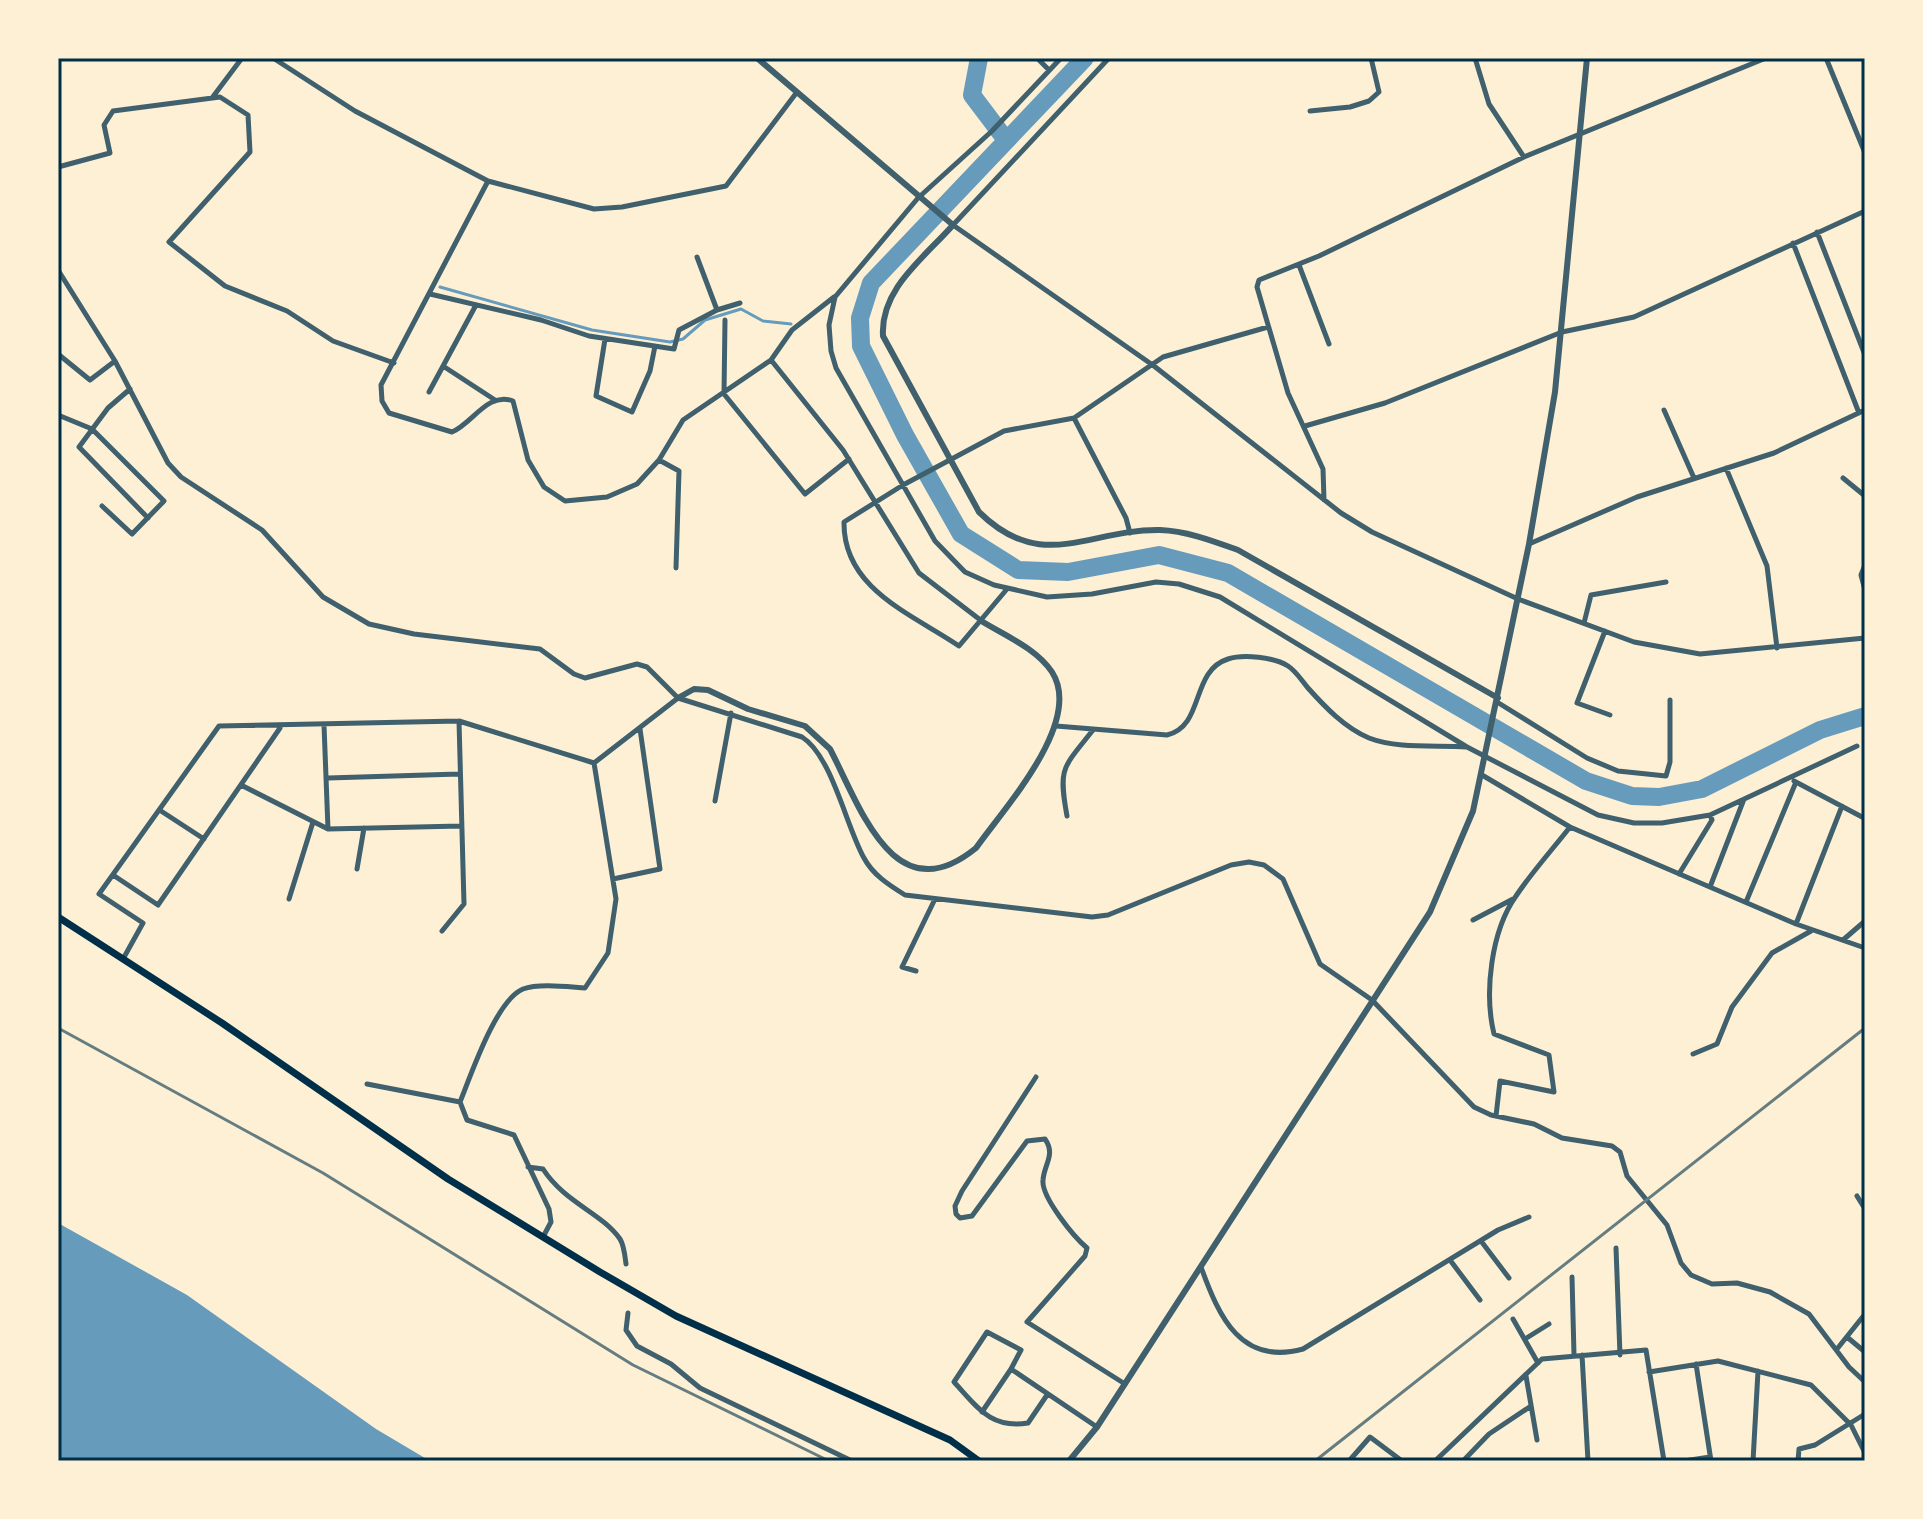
<svg xmlns="http://www.w3.org/2000/svg" width="1923" height="1519" font-family="Mulish,sans-serif">
	<style>
		.water { fill: #669bbc }
		.lines { fill: none; stroke-linecap: round; stroke-linejoin: round }
		.stream { stroke: #669bbc; stroke-width: 3 }
		.river { stroke: #669bbc; stroke-width: 18 }
		.minor { stroke: #3f606c; stroke-width: 5 }
		.tertiary { stroke: #3f606c; stroke-width: 6 }
		.secondary { stroke: #003049; stroke-width: 7 }
		.rail { stroke: #657d81; stroke-width: 3 }
		.neatline { fill: none; stroke: #003049; stroke-width: 3 }
	</style>
	<rect width="100%" height="100%" fill="#fdf0d5"/>
	<!-- water -->
	<path class="water" d="M58,1223L187,1295L376,1429L430,1461H58Z"/>
	<g class="lines">
		<!-- stream -->
		<path class="stream" d="M440,287L592,330L670,342L683,339L705,320L741,309L763,321L791,324"/>
		<!-- river -->
		<path class="river" d="M979,58L972,95L1006,140
			M1085,58L871,283L860,318L861,346L905,435L961,534L1018,570L1068,572L1159,555L1228,573L1586,781L1632,796L1659,797L1702,789L1820,730L1865,716"/>
		<!-- minor -->
		<path class="minor" d="M273,58L355,111L488,181L594,209L622,207L726,186L797,92
			M1037,58L1049,70
			M1061,58L992,131L918,198L835,297L829,325L831,351L836,368L935,541L965,572L994,585L1047,597L1092,594L1156,582L1179,584L1220,597L1467,747L1598,815L1634,823H1662L1710,815L1857,746
			M1109,58L953,225L1154,366L1341,513L1372,532L1518,599L1634,642L1700,654L1865,638
			M1475,58L1489,104L1524,157
			M1826,58L1865,153
			M212,98L242,58
			M1310,111L1350,107L1369,101L1379,92L1371,58
			M58,167L110,153L104,125L113,111L220,97L248,115L250,152L169,242L225,286L287,311L333,341L394,363
			M488,181L381,385L382,401L389,413L452,432C472,424 488,391 513,401L528,460L544,487L565,501L607,497L637,484L659,460L683,420L771,360L792,330L834,297
			M1817,232L1865,355
			M1793,243L1859,413
			M697,257L717,310
			M1299,265L1329,344
			M58,270L115,361L168,463L181,477L262,530L323,597L369,624L414,634L540,649L574,674L585,678L637,664L647,667L678,698L802,737C832,756 846,826 864,858C873,875 889,885 905,895L1092,917L1108,915L1231,865L1249,862L1264,865L1283,879L1320,964L1372,1000L1474,1107L1491,1115L1534,1124L1562,1138L1612,1146L1620,1152L1627,1176L1667,1225L1681,1263L1691,1275L1712,1284L1737,1283L1770,1292L1809,1314L1849,1367L1865,1382
			M430,294L541,320L589,336L674,349L679,330L717,310L740,303
			M725,320L724,394L805,494L849,459
			M605,339L596,396L632,412L650,371L655,346
			M58,354L90,380L115,361
			M771,360L843,450L919,573L983,622
			M443,366L495,400
			M130,389L108,408L79,447L148,518
			M429,392L476,305
			M1664,410L1694,478
			M58,415L92,429L164,501L132,534L102,506
			M1074,418L1126,518L1130,533
			M1305,426L1385,403L1562,332L1634,317L1865,211
			M659,460L679,471L676,568
			M1726,468L1767,566L1777,648
			M1843,478L1865,496
			M1324,500L1323,469L1288,393L1257,287L1259,280L1319,256L1524,157L1766,58
			M1529,544L1637,497L1774,453L1865,410
			M1865,565L1861,575L1865,590
			M1007,589L959,646C912,614 843,589 844,522L903,485L1004,431L1074,418L1163,357L1268,327
			M1584,623L1591,595L1666,582
			M1605,631L1577,703L1610,715
			M1497,702L1587,758L1618,771L1666,776L1670,762V700
			M324,725L328,829
			M1056,726L1167,735C1205,726 1190,671 1228,659C1243,654 1274,657 1288,666C1296,671 1302,681 1308,688C1325,707 1345,728 1369,738C1397,749 1436,745 1466,747
			M594,763L678,698
			M1482,775L1570,827L1796,924L1865,948
			M328,778L459,774
			M1794,781L1864,818
			M241,785L328,829L461,826
			M715,801L731,713
			M161,811L204,839
			M1067,816C1058,767 1063,768 1093,730
			M357,869L364,828
			M1679,874L1712,820L1710,815
			M113,875L158,905L280,728
			M613,879L660,869L640,729
			M1710,887L1744,799
			M289,899L313,822
			M1746,902L1796,782
			M1473,920L1513,899
			M1796,924L1842,806
			M442,931L464,904L459,721
			M1843,940L1865,921
			M123,959L143,923L99,894L219,726L459,721L594,763
			M916,971L902,967L935,899
			M1693,1054L1717,1044L1732,1007L1772,953L1811,931
			M1036,1077L962,1191L955,1206L956,1214L960,1218L972,1216L1027,1141L1045,1139C1056,1155 1044,1164 1043,1180C1041,1197 1074,1237 1087,1248L1085,1256L1027,1322L1125,1384
			M367,1084L460,1102
			M1496,1116L1500,1081L1554,1092L1549,1055L1494,1034C1484,993 1491,931 1516,896C1532,872 1552,850 1570,827
			M528,1167L543,1169C565,1203 602,1213 620,1239C624,1245 625,1256 626,1264
			M1857,1196L1865,1209
			M543,1237L551,1222L549,1209L514,1135L467,1120L460,1102C471,1075 496,1000 523,989C539,983 569,987 585,988L608,953L616,899L594,763
			M1481,1241L1509,1278
			M1616,1248L1620,1355
			M1450,1260L1480,1300
			M1201,1267C1219,1317 1241,1366 1303,1349L1498,1230L1529,1217
			M1572,1277L1574,1355
			M628,1313L626,1330L637,1346L671,1364L700,1388L852,1461
			M1513,1319L1538,1363
			M1847,1337L1865,1352
			M1525,1339L1549,1324
			M1837,1349L1865,1314
			M1582,1355L1588,1461
			M1696,1364L1711,1461
			M1649,1372L1718,1361L1811,1385L1851,1425L1865,1453
			M1526,1376L1537,1440
			M1047,1395L1028,1423C991,1429 978,1408 954,1382L987,1332L1021,1350L1011,1369L1097,1427
			M982,1412L1011,1369
			M1349,1461L1370,1437L1402,1461
			M1435,1461L1542,1359L1646,1350L1664,1461
			M1463,1461L1489,1434L1531,1406
			M1684,1461L1710,1457
			M1753,1461L1758,1371
			M1798,1461L1799,1449L1815,1445L1865,1414"/>
		<!-- tertiary -->
		<path class="tertiary" d="M757,58L953,225C924,258 880,289 883,336L979,512C1042,574 1088,529 1160,530C1187,531 1213,541 1238,550L1498,698
			M678,698L694,689L708,690L748,709L805,726L830,749C860,806 894,915 976,848C1004,808 1084,722 1052,672C1037,649 1006,636 983,622
			M1069,1461L1097,1427L1430,912L1473,811L1529,544L1555,392L1587,58"/>
		<!-- secondary -->
		<path class="secondary" d="M58,917L222,1023L448,1179L600,1272L676,1316L950,1440L979,1461"/>
		<!-- rail -->
		<path class="rail" d="M58,1028L323,1173L633,1365L829,1461
			M1315,1461L1865,1028"/>
	</g>
	<!-- border -->
	<rect width="1923" height="1519" fill="none" stroke="#fdf0d5" stroke-width="120"/>
	<rect x="60" y="60" width="1803" height="1399" class="neatline"/>
</svg>
